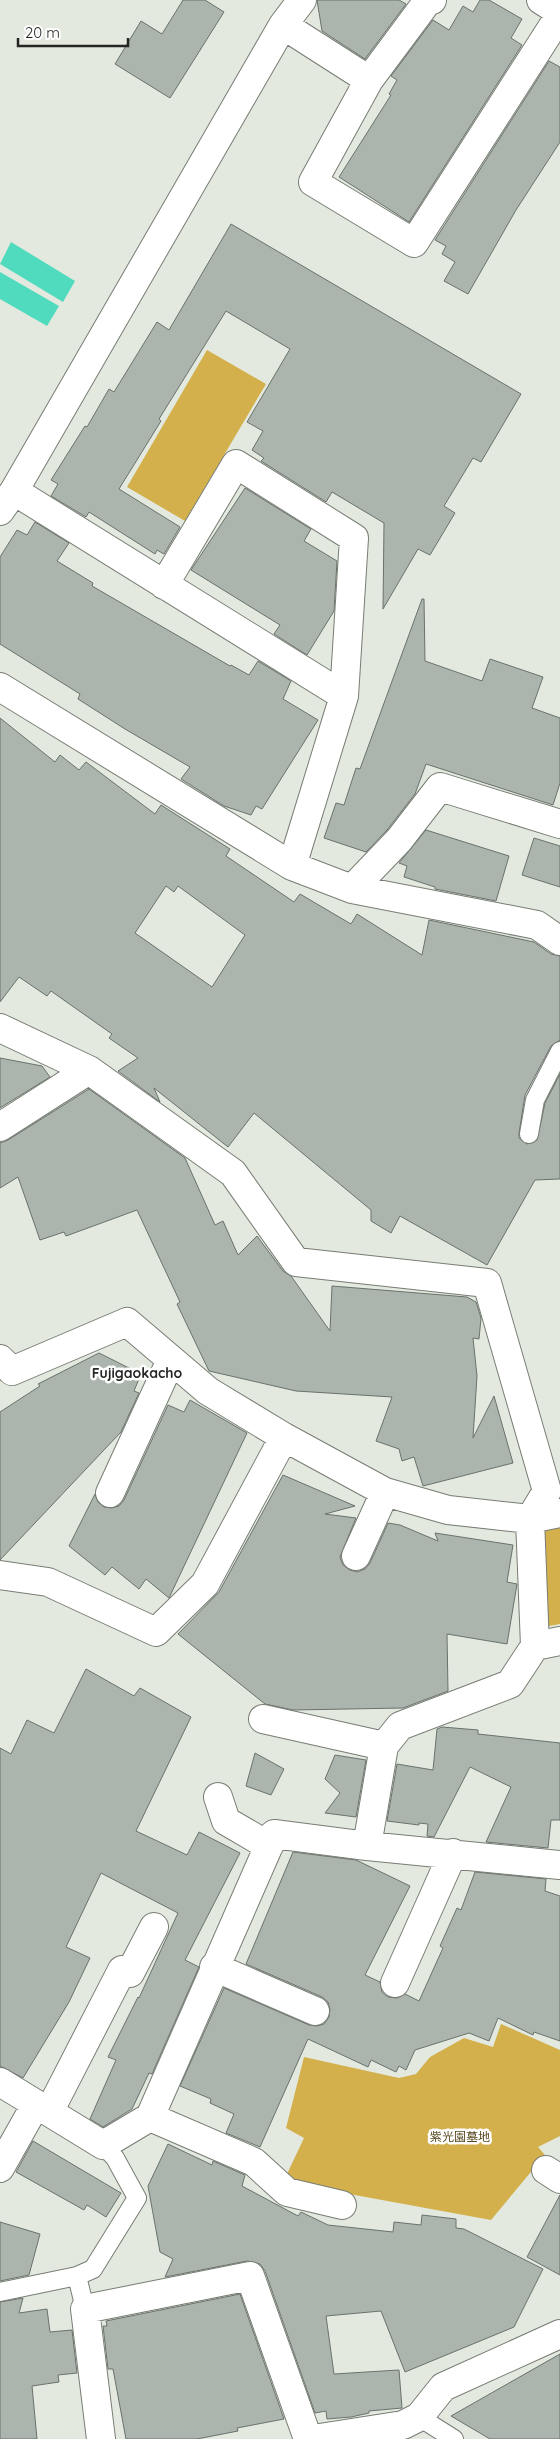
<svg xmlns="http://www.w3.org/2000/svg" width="560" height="2439" font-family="Quicksand,'Noto Sans JP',sans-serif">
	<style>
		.green { fill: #d3b04c }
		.water { fill: #50dbbe }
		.building { fill: #abb4ad; stroke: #69726c; fill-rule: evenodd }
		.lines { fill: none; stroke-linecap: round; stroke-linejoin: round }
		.service-casing { stroke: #787d74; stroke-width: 20 }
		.minor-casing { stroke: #787d74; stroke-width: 30 }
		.service { stroke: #fff; stroke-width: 18 }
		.minor { stroke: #fff; stroke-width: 28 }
		.labels { text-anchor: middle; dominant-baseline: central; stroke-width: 5; stroke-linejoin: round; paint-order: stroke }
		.park-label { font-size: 12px; fill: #56471d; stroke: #fff }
		.neighbourhood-label { font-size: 14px; font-weight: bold; fill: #252724; stroke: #fff }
	</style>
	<rect width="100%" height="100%" fill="#e3e9df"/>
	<!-- green -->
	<path class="green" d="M207,350L266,384L185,521L127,487Z
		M560,1526V1624L549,1626L540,1539L548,1527Z
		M501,2024L560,2050V2136L538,2147L545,2155L491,2220L311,2187L286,2176L304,2138L286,2128L304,2057L399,2078L416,2074L430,2057L464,2038L493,2047Z"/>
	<!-- water -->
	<path class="water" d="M11,242L75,281L63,302L0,264Z
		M0,272L59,306L47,326L0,299Z"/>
	<!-- building -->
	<path class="building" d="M183,0H205L224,12L170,98L115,64L141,21L162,34Z
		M317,0H399L406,4L365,59L322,31Z
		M480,0H489L522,19L511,38L522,45L409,222L339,177L391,95L389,94L397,80L391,76L433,20L449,30L463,6L473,12Z
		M549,61L560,67V142L516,210L468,294L444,281L455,262L442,254L446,246L435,240Z
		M231,224L521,394L481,462L473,458L444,506L455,513L430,555L418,549L383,609L384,523L332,492L326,502L261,461L264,458L252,450L263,431L247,422L290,349L226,311L159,419L161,421L119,489L180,527L164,554L157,550L155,554L89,512L86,517L51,496L58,484L51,480L85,426L87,427L109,389L114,392L157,322L169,330Z
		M245,488L311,529L304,541L337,561L334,611L307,655L274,634L280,625L191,570Z
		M35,522L69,543L57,561L93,583L92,586L230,666L231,665L249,675L258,661L291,681L283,699L318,720L262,809L256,806L251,815L224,806L181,779L190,767L125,729L78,699L80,694L0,644V557L17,530L27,535Z
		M422,599H424L425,661L482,681L490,659L543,677L532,708L560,718V783L553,805L426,764L415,794L387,830L366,852L324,838L336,803L344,805L356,768L360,769Z
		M0,718L55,762L60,755L79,770L86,762L155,814L161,805L230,849L226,856L294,902L300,894L351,924L357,914L422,955L429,920L534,942L551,954L560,956V1040L551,1046L525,1095L519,1133V1138L527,1144L537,1140L545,1103L560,1074V1179L535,1180L487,1265L400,1216L391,1233L371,1221V1210L254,1113L228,1147L154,1088L160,1102L118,1071L138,1058L109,1038L112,1034L51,991L47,996L19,977L0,1002ZM166,886L174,892L178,886L245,935L212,987L135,933Z
		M426,830L509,856L496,901L435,889V887L404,877L407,866L399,863Z
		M534,838L560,846V887L522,875Z
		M0,1058L42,1066L50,1077L0,1108Z
		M89,1089L185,1158L215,1225L223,1221L238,1255L257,1236L283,1271L291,1276L330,1331L332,1286L467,1297L476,1302L481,1318L479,1339L473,1338L477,1376L473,1438L494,1396L513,1463L423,1486L414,1457L402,1461L399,1449L376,1441L392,1397L296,1391L209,1371L177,1304L180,1302L137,1210L66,1236L64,1232L40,1240L18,1177L0,1188V1143L8,1140Z
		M99,1353L141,1374L134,1391L139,1393L121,1432L0,1560V1412L40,1386L38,1384Z
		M190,1400L247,1433L169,1598L146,1579L139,1589L112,1567L105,1575L69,1546L95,1494L98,1502L104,1507L112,1508L119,1506L124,1500L168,1405L184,1412Z
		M283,1475L355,1506L325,1514L356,1518L340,1557L343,1565L350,1570L357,1572L365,1569L370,1563L388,1523L400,1525L438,1541L435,1533L513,1545L507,1582L517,1584L507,1644L447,1634L448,1691L403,1708L293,1710L265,1704L178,1634L219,1592Z
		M86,1669L134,1696L140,1688L191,1717L136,1831L187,1855L199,1832L240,1853L185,1960L199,1967L152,2074L149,2073L132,2109L103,2127L90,2119L116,2060L108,2057L138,1997L139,1998L178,1913L101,1873L66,1947L90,1958L69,2002L23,2078L0,2066V1748L11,1754L27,1720L54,1733Z
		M442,1727L478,1730V1734L560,1743V1820H551L548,1848L486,1842L511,1787L470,1767L434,1837L427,1836L428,1824L419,1823V1825L387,1821L397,1764L433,1770L437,1729Z
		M255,1753L284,1769L271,1795L246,1786Z
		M335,1755L366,1760L356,1817L325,1813L340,1793L325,1779Z
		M293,1852L356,1860L410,1886L365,1975L380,1982L382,1992L388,1997L397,1998L405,1994L419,2001L443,1948L440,1946L457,1908L461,1910L475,1872L546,1879L545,1891L560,1896V2041L534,2032L533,2035L498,2018L489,2041L469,2033L415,2050L406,2070L399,2066L396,2072L371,2060L368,2067L308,2039L260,2147L226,2133L234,2114L210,2103L211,2099L180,2086L224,1988L309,2025L317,2026L324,2024L329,2017L330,2009L328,2002L322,1997L246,1964Z
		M33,2141L121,2193L106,2217L87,2205L84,2210L16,2172Z
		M168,2144L212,2165L213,2161L245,2175L242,2186L298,2216L301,2212L328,2225L393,2232L394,2222L421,2225L422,2215L456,2219V2228L464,2229L543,2269L514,2327L405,2372L381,2311L326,2316L334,2374L399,2370L402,2408L369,2411V2413L351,2417L327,2419L326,2411L315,2413L265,2271L260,2264L247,2261L165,2277L173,2259L160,2252L148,2186Z
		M560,2195V2275L527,2257Z
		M0,2222L40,2234L29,2275L0,2281Z
		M240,2294L284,2419L237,2428L238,2431L197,2439H126L113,2369H108L103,2326H107L106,2321Z
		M23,2298L19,2313L47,2309L50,2332L72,2330L77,2373L58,2375L59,2382L32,2386L37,2439H0V2302Z
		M560,2354V2439H490L451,2416Z"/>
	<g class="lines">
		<defs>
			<path id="service" d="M529,1134L535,1100L560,1051
				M77,2276L85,2309
				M0,2292L77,2276L93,2269L137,2198L115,2158L103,2145
				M419,2417L454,2439"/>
			<path id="minor" d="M541,0L560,12
				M283,25L369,80L427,2L432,0
				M369,80L313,182L414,243L560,15
				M14,491L344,696
				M0,511L14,491L283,25L302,0
				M164,585L236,464L354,538L344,696L292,866
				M0,687L292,866L352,889L537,925L560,941
				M352,889L399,840L440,787L560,824
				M0,1028L89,1070L233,1173L296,1262L487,1283L547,1491L530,1519L535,1646L510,1684L400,1726L384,1746L367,1846L274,1834L150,2117L103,2145L0,2082
				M0,1127L89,1070
				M0,1359L12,1371L127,1322L208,1391L284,1437L385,1492L448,1510L530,1519L560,1513
				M110,1493L171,1360
				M356,1556L385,1492
				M0,1575L48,1582L156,1632L205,1584L284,1437
				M535,1646L560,1641
				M263,1719L384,1746
				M218,1797L226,1821L269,1846
				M367,1846L560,1865
				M214,1967L315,2011
				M395,1983L453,1853
				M49,2112L122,1970L130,1973L154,1927
				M150,2117L254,2162L287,2192L342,2205
				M0,2168L36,2104
				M546,2170L560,2179
				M101,2439L85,2309L250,2276L308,2439
				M313,2439L403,2425L419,2417L443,2387L560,2334"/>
		</defs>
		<!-- service casing -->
		<use href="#service" class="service-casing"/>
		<!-- minor casing -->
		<use href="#minor" class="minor-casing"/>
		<!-- service -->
		<use href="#service" class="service"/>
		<!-- minor -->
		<use href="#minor" class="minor"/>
	</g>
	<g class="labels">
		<!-- park labels -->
		<g class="park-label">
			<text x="460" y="2136">紫光園墓地</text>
		</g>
		<!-- neighbourhood labels -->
		<g class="neighbourhood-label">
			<text x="137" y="1373">Fujigaokacho</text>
		</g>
	</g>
	<!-- scale -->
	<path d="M18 38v8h110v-8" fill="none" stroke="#252724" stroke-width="2.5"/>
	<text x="25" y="38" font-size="15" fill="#252724" stroke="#ffffff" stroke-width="4" paint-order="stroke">20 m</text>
</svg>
